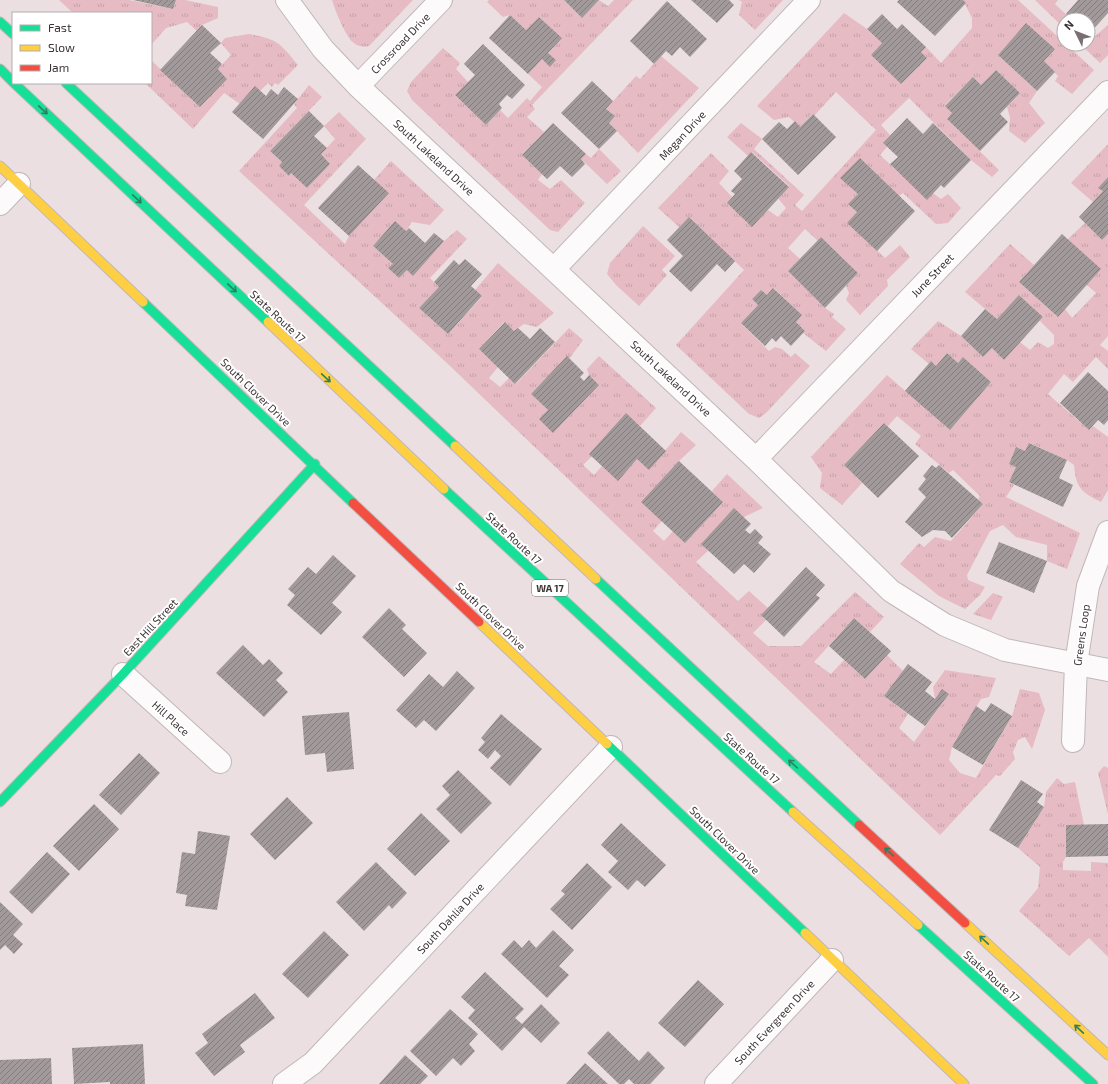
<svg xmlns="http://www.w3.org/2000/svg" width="1108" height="1084" font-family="'Exo 2',sans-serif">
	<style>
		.grass { fill: url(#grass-tufts) }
		.building { fill: url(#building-hatch) }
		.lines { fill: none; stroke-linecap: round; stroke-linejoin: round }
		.street-casing { stroke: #c1b7b9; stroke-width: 24 }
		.fast-casing { stroke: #c1b7b9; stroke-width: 11 }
		.slow-casing { stroke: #c1b7b9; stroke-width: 11 }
		.jam-casing { stroke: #c1b7b9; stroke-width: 11 }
		.street { stroke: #fcfafb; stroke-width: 22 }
		.fast { stroke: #16e098; stroke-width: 9 }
		.slow { stroke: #ffcf43; stroke-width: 9 }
		.jam { stroke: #f24e42; stroke-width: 9 }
		.oneway { stroke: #2b8162 }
		.labels { text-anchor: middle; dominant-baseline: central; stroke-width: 4; stroke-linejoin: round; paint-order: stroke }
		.shield { fill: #fff; stroke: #767072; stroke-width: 1 }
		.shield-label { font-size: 10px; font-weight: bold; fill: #3c3335 }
		.street-label { font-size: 11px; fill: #3c3335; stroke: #fff }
	</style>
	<defs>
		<pattern id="grass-tufts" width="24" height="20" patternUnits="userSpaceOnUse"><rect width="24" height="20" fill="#e6bbc3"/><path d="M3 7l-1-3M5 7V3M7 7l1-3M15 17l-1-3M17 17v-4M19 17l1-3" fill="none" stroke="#c6a1a8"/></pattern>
		<pattern id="building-hatch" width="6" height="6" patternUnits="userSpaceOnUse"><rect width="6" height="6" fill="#a1999a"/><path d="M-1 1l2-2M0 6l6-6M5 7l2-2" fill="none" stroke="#847d7e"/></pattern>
	</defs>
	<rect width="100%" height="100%" fill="#ebdfe2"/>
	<!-- grass -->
	<path class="grass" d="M59,0H129L173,9L176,0H185L218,7V18L202,25L197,31L187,22L166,28L151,45V13H73Z
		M332,0H413L369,46C363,47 359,47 354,43C346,38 335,10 332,0Z
		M489,0H564L582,18L599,0L608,6L614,0H633L532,105L535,109L527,117L544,132L522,155L542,174L538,180L550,189L561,180L585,203L558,232L550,230L412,100L407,91L411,82L443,48L460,63L456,69L468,82L455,95L486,125L500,110L508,118L527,98L530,101L542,87L528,74L542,59L550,66L556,60L548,53L562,38L539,17L526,30L510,15L503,17L487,2Z
		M739,0H783L755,30L739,15L742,2Z
		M963,0H1018L1094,70L1072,94L1055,81L1058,76L1044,61L1055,49L1026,24L998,55L1037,91L1029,103L1045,123L1025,143L1009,131L1010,118L1007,107L1020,93L996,70L981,85L973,77L945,105L952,113L947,119L999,170L992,177L971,160L909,98L881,125L890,135L883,143L887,147L880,155L927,199L933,193L941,199L948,194L961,208L948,223L936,224L903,193L899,196L841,178L858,194L849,204L857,212L848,223L885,258L900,245L910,257L887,280L888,286L860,315L846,300L849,293L846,286L858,273L821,237L818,241L805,229L788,248L800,259L788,271L825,308L834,314L832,317L846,329L826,351L803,333L805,331L796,322L801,315L774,288L767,295L761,290L752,299L758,305L741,323L769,351L775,347L782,349L791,357L795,353L810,366L766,413L759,418L749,414L676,345L744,270L689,217L679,227L658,208L711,153L729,171L719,183L732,197L727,203L752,226L768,210L778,217L786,208L778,198L789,186L752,152L748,156L727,137L741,123L762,139L754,149L804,195L795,205L802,211L876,130L836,92L814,116L812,114L800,127L789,117L774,120L757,106L844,13L867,29L882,43L871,55L901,84L927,58L921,52L926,47L941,63L972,28V18Z
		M1035,0H1058L1055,4L1072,20H1064V28Z
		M1108,25V55L1100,63L1080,44H1088V34L1094,37Z
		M249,34C278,39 280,43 298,65L278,85L275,83L272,87L268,83L260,91L240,104L224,93L193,129L145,83H151V60L200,107L227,79L218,69L231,55L221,43L225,38Z
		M661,56L699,88L638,153L609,123L615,116L606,109L636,76L640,79Z
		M309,85L322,97L270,151L282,162L279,166L289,176L291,173L307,188L330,164L321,154L335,139L324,126L339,112L366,139L304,205L345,244L349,236L389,193L374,180L391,161L444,210L430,225L412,222L406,231L395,222L373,246L393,264L389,269L399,278L407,270L413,275L444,241L457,230L467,239L430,278L439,287L419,308L448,334L482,297L475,290L498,263L554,313L537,327L524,324L514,331L504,322L479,349L498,367L489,378L500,387L509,378L516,384L569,328L583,340L569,359L567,357L531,394L548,410L554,432L599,385L589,375L587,369L599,356L656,408L640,426L626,414L589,454L592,456L583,465L594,475L602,466L618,480L637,459L649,469L681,432L696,445L679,461L662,521L653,531L664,541L673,531L723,502L712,491L727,474L763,508L744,517L696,562L738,601L749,591L768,608L766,620L753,633L768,646H801L855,592L884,617L870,632L854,618L814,662L831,674L844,660L865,679L887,655L903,671L884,696L908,714L899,728L914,742L949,694L935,699L933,687L945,670L996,678L989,697L981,699L952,747L949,760L960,773L976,778L1012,716L1020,689L1039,693L1045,710L1032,749L1025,737L1018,740L1013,752L1015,759L1000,776L996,775L940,835L449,365L239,171L297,108L294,104Z
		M1108,144V177L1099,187L1103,191L1093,202L1071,183Z
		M599,149L621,171L607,184L581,159L586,154L591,158Z
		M1085,223L1102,240L1108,234V336L1100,345L1108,351V369L1096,357L1073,382L1064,374L1048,394L1089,430L1093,426L1108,437V490L1101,502C1081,492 1076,488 1074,465L1067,460L1030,443L1025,451L1016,447L1009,464L1016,467L1009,482L1014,485L1006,497L1080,533L1067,569L1047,561V545L1016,537L1003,525L990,531L967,575L968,580L985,587L980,595L965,609L939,596L900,564L919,543L924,547L935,537L951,541L983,504L978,500L980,496L953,470L949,473L915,444L921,436L897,416L888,426L884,423L844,465L862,483L842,505L820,488L822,473L811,457L887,375L950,430L991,382L963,357L958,363L947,353L936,366L931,362L929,364L911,349L938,321L961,336L983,357L992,348L1004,360L1020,342L1030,350L1038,342L1048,348L1054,344V335L1040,321L1043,317L1019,295L997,319L965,292L1010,244L1034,265L1019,282L1058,317L1065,309L1072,318L1096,293L1087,285L1068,239Z
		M643,226L675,256L662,270L667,275L639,306L616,285L607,274L610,263Z
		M993,593L1003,597L991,620L973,614Z
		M1104,766L1108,768V814L1098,773Z
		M1057,778L1064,784L1075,782L1084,825H1066V857L1063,862V870L1091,871V862L1108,863V957L1089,938L1069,956L1019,911L1038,888L1040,867L1018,848L1044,807L1046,792Z"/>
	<!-- building -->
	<path class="building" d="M133,0H176L173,9Z
		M564,0H599L582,18Z
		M691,0H729L734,5L717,23Z
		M899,0H963L966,3L935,36L897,2Z
		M1078,0H1108V13L1088,35V20H1072L1066,14Z
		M667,1L707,39L690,57L680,47L672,56L666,51L654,64L630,41Z
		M882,14L897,29L902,24L926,47L921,52L927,58L901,84L871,55L882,43L867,29Z
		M510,15L526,30L539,17L562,38L548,53L556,60L550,67L542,59L528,74L489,38Z
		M1026,23L1055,49L1044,61L1055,72L1037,91L998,55Z
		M202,25L221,43L210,53L222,64L218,69L227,79L200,107L160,70Z
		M483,44L525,85L512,99L507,95L499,104L502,108L486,125L455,95L475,75L464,64Z
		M996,70L1020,93L1000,114L1008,122L980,151L947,119L952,113L945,106L973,77L981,85Z
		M592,81L613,101L606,109L615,116L609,123L617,131L599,149L561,113Z
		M255,86L266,96L271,89L278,95L284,87L298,99L263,139L232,112Z
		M309,111L324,126L314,136L327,148L321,154L330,164L307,188L291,173L289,176L279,166L282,162L270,151Z
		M813,114L836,137L798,175L762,139L779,122L787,129L795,121L800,127Z
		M907,118L923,134L933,123L971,160L944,188L941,185L927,200L890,164L898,157L883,143Z
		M553,123L586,154L581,159L585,164L572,177L560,166L547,179L522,155Z
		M751,152L789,187L752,227L727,203L735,194L731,191L742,179L734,171Z
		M860,158L915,211L877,251L847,223L857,212L848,204L858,194L840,178Z
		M358,165L389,193L349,236L318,208Z
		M1108,177V234L1102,240L1079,217L1103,191L1098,188Z
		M689,217L735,261L725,272L717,264L691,292L669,271L683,256L667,240Z
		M395,221L406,231L409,228L425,243L434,233L444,241L413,276L407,270L399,278L388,268L393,264L373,246Z
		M1062,234L1101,269L1058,317L1019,282Z
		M821,237L858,273L825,308L788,271Z
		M465,259L482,274L471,286L482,296L448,334L419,308L439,287L434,282L454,260L459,265Z
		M773,288L802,315L796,322L805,331L791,346L781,336L776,342L772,338L765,346L741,323L758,305L752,299L761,290L767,295Z
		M1019,295L1043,317L1004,360L992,348L983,357L961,336L985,309L997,319Z
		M505,322L514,331L518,328L530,339L540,328L555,342L515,384L479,349Z
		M947,353L958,363L963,357L991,382L950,430L905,391L931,361L936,366Z
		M567,356L584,373L580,377L584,381L589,375L599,385L553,433L539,419L548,410L531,394Z
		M1088,372L1108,391V420L1104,425L1098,420L1089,430L1060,403Z
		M626,413L666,451L649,470L637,459L618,481L589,454Z
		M884,423L919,456L878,498L844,465Z
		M1029,443L1067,460L1059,478L1073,485L1063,507L1009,482L1016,467L1009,464L1016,447L1025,451Z
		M679,461L723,502L685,543L641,502Z
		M932,465L936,468L939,465L983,504L952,538L945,531L933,530L922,537L905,522L926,497L918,489L926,479L923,476Z
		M734,508L751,524L745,530L750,534L755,529L763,537L758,543L771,554L754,573L744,564L734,574L701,544Z
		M999,542L1047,561L1034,593L986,573Z
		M333,555L356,576L332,603L342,612L321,635L287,605L295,595L288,589L308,567L316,574Z
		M806,567L825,585L816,595L820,598L784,637L761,615Z
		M389,608L406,625L402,629L427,653L404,677L362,637Z
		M854,618L891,651L865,679L829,646Z
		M243,645L263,665L269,659L283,673L276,680L288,692L264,717L216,673Z
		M908,664L932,682L925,691L935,699L942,689L949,694L925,726L884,696Z
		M457,671L475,688L436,731L424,720L416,728L396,710L429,674L443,687Z
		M991,703L1012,716L983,765L952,747L976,706L985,712Z
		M349,712L354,769L327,772L325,753L305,755L302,716Z
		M501,714L542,749L510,786L490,768L501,756L495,750L488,759L478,750L485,742L481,738Z
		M139,753L160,773L121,815L99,795Z
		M458,770L492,803L461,834L436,809L450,795L442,786Z
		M1021,780L1043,794L1037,802L1044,807L1018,848L989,830Z
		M287,797L313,823L275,860L250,834Z
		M94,804L119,829L79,871L53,846Z
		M421,813L450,841L415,876L387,849Z
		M621,823L666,865L645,887L637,880L628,890L608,872L618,861L601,845Z
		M1108,824V856L1066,857V825Z
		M198,831L230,836L217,910L185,906L187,895L176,893L182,852L195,854Z
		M47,852L70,874L32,914L9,892Z
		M376,862L407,893L392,909L389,905L364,931L336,902Z
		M587,863L612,887L572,930L550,909L565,894L561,891Z
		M0,902L23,924L13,935L23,944L14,954L5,945L0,950Z
		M553,930L574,950L559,966L569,975L547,998L501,954L514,940L522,948L529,940L536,948Z
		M324,931L349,955L308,998L282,974Z
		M485,972L524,1009L515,1018L522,1024L541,1004L560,1023L541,1043L524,1027L502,1051L468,1018L475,1010L461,997Z
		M698,980L724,1004L685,1047L658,1023Z
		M255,993L275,1018L240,1045L245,1052L214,1076L195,1053L208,1043L202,1034Z
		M450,1009L478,1034L469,1044L475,1051L461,1066L453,1058L436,1076L410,1051Z
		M608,1031L639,1061L648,1051L665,1068L650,1084H634L629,1079L624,1084H619L587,1053Z
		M143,1044L145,1084H110V1082L74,1084L72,1048Z
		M405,1055L428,1076L420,1084H379Z
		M51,1058L52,1084H0V1060Z
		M585,1063L608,1084H566Z"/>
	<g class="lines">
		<defs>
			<path id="street" d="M287,0L323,49L358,86L756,459L891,591L945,625L1005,650L1108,670
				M358,86L441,0
				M0,204L19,184
				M554,269L809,0
				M756,459L1108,92
				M123,674L220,762
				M1073,741L1076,664L1088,586L1108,532
				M284,1084L313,1063L611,747
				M716,1084L832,960"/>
			<path id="fast" d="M0,22L13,34
				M0,69L13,82
				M14,83L268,322
				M66,83L455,446
				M143,302L353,503
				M444,489L793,812
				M596,579L859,825
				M607,744L805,933
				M0,802L123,674L315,464
				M918,925L1093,1084"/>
			<path id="slow" d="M0,166L143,302
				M268,322L444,489
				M455,446L596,579
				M479,622L607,744
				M793,812L918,925
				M965,923L1108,1055
				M805,933L964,1084"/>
			<path id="jam" d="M353,503L479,622
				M859,825L965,923"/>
		</defs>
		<!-- street casing -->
		<use href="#street" class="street-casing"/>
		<!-- fast casing -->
		<use href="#fast" class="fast-casing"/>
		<!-- slow casing -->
		<use href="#slow" class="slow-casing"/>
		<!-- jam casing -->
		<use href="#jam" class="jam-casing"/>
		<!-- street -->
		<use href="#street" class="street"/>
		<!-- fast -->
		<use href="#fast" class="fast"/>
		<!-- slow -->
		<use href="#slow" class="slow"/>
		<!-- jam -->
		<use href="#jam" class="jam"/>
	</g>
	<!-- one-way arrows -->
	<defs><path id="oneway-shaft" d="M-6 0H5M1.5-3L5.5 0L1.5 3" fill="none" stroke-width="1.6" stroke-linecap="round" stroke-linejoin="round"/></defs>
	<g class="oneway">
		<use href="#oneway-shaft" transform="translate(43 110) rotate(43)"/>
		<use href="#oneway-shaft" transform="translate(137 199) rotate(43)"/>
		<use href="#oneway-shaft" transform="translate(232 288) rotate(43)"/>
		<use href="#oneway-shaft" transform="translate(326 378) rotate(43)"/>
		<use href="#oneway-shaft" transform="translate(793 764) rotate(-138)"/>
		<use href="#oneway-shaft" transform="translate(889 852) rotate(-138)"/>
		<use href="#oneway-shaft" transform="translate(984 940) rotate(-137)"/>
		<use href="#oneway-shaft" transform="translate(1079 1029) rotate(-137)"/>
	</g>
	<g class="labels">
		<!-- shield labels -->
		<rect class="shield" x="532" y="580" width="36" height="16" rx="3"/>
		<g class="shield-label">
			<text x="550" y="588">WA 17</text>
		</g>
		<!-- street labels -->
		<g class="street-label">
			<text transform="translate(400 43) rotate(-46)">Crossroad Drive</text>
			<text transform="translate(682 135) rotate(-47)">Megan Drive</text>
			<text transform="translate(434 157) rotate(43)">South Lakeland Drive</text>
			<text transform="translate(932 275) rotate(-46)">June Street</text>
			<text transform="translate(278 316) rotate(43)">State Route 17</text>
			<text transform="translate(671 378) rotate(43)">South Lakeland Drive</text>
			<text transform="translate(256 392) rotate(44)">South Clover Drive</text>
			<text transform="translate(514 538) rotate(43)">State Route 17</text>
			<text transform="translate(491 616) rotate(44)">South Clover Drive</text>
			<text transform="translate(150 627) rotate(-47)">East Hill Street</text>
			<text transform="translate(1081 635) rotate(-82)">Greens Loop</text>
			<text transform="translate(171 718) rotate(42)">Hill Place</text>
			<text transform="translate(752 758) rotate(42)">State Route 17</text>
			<text transform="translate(725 840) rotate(44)">South Clover Drive</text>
			<text transform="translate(450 918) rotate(-47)">South Dahlia Drive</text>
			<text transform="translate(992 976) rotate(42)">State Route 17</text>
			<text transform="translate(774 1022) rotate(-47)">South Evergreen Drive</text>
		</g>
	</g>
	<!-- legend -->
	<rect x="12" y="12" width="140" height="72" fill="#ffffff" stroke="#b1adae"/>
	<rect x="20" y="25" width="20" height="6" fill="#16e098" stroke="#b1adae"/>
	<text x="48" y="32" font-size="12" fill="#3c3335">Fast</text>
	<rect x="20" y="45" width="20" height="6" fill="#ffcf43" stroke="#b1adae"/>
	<text x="48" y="52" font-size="12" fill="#3c3335">Slow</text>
	<rect x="20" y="65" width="20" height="6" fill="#f24e42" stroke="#b1adae"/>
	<text x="48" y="72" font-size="12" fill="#3c3335">Jam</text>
	<!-- north arrow -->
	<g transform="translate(1076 32) rotate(313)"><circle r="19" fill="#ffffff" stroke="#b1adae"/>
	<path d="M0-3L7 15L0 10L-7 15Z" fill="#796f72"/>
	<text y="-6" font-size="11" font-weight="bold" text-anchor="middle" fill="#3c3335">N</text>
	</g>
</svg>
